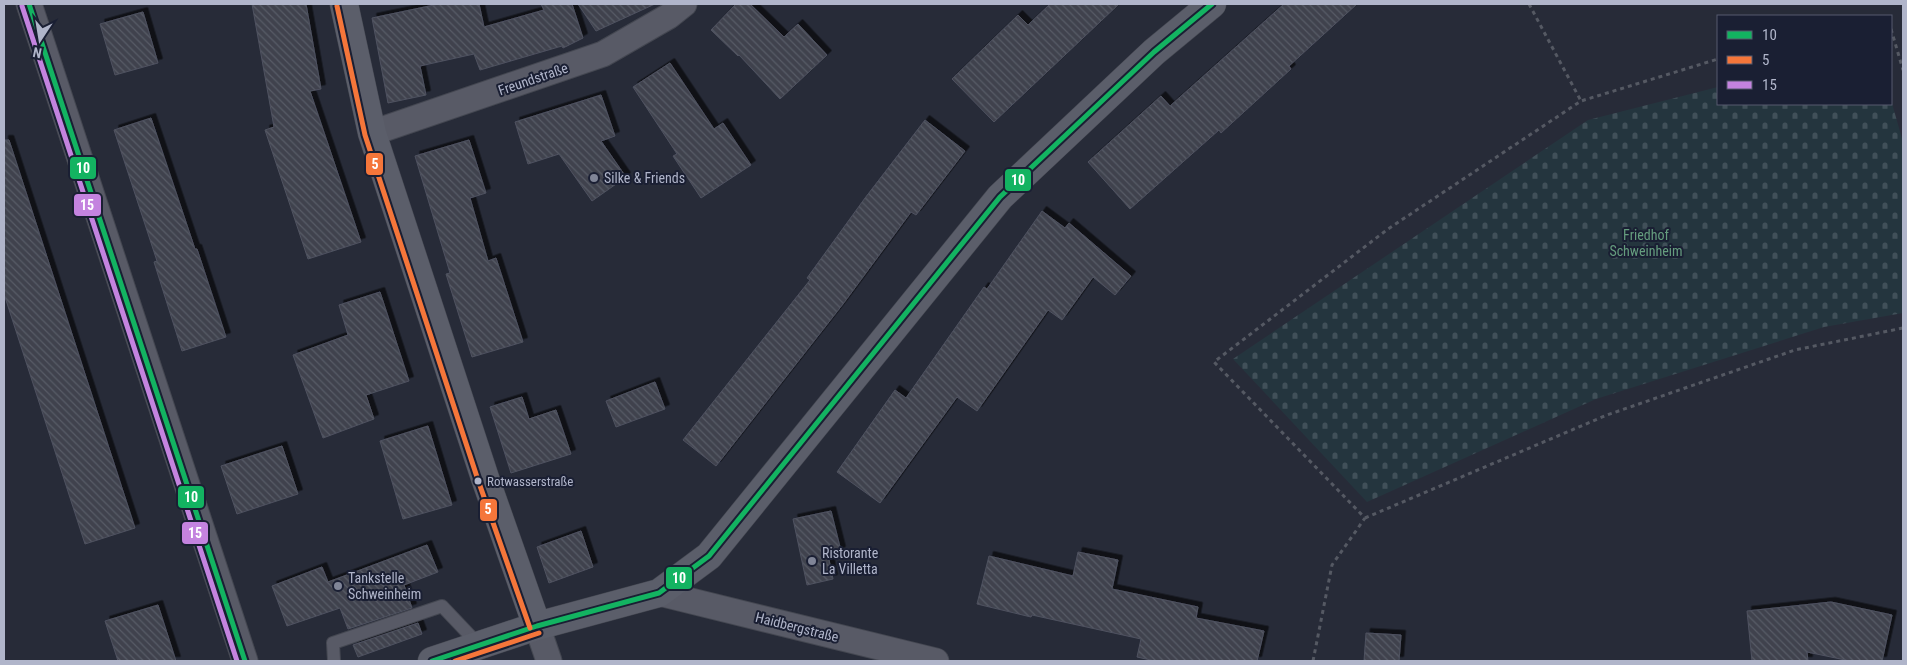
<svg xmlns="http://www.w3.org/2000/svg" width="1907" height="665" font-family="'Roboto Condensed',sans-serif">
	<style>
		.cemetery { fill: url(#cemetery-stones) }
		.building { fill: url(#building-back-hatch); stroke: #4f5260; filter: url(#shadow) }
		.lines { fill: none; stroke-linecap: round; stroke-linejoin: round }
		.lane-casing { stroke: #444751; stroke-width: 14 }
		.street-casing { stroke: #444751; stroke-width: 27 }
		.secondary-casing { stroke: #444751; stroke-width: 29 }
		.path { stroke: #555963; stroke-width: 3; stroke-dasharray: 4 4; stroke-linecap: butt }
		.lane { stroke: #585a66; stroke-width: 12 }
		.street { stroke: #585a66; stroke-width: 25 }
		.secondary { stroke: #5b5e6a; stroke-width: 28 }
		.bus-1-casing { stroke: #1a1f33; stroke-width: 9 }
		.bus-2-casing { stroke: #1a1f33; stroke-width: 9 }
		.bus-3-casing { stroke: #1a1f33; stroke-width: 9 }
		.bus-1 { stroke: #13b361; stroke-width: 5 }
		.bus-2 { stroke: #f5763a; stroke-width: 5 }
		.bus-3 { stroke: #c483df; stroke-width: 5 }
		.poi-dot { fill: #808597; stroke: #1a1f33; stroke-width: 2 }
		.bus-dot { fill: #b0b5ca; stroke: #1a1f33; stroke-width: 2 }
		.labels { text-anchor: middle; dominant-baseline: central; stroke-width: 4; stroke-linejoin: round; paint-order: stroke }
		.bus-label { font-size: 13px; fill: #b0b5ca; stroke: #1a1f33; text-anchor: start }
		.street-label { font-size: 14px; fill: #b0b5ca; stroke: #1a1f33 }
		.poi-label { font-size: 14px; fill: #b0b5ca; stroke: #1a1f33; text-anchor: start }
		.park-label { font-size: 14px; fill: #659d7e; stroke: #1a1f33 }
		.line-badge { stroke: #1a1f33; stroke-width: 2 }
		.badge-label { font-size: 14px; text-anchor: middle; font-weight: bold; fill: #fff }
	</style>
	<defs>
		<pattern id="cemetery-stones" width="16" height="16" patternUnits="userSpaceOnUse" patternTransform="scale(1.25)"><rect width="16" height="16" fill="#24353e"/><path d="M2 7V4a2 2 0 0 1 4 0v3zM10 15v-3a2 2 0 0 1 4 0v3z" fill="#415059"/></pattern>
		<pattern id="building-back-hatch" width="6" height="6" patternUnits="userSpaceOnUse" patternTransform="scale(1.25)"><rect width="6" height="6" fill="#3f424e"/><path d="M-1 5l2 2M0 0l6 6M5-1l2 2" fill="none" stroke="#585b66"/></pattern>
		<filter id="shadow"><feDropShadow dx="4.5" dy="-4.5" stdDeviation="0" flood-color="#0009"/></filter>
	</defs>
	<rect width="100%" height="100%" fill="#272b38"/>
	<!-- cemetery -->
	<path class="cemetery" d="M1718,87V104H1891V100L1903,142V313L1824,327L1596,399L1367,502L1233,359L1588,120Z"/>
	<!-- building -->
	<path class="building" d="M252,4H306L321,89L310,91L361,242L308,259L265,130L274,127Z
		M439,4H479L484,27L544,10L541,4H572L583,38L563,48L562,46L480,70L474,54L420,66L426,95L388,103L372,18Z
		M578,4H655L596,31Z
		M736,4H750L784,37L798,24L827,55L780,99L739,55L738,56L711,30Z
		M1050,4H1119L994,122L952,79L1018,15L1028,25Z
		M1284,4H1357L1289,66L1291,69L1221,133L1219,130L1130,209L1088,162L1161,96L1170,106Z
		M143,12L158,63L115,75L100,24Z
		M670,63L714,129L723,123L751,165L701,198L673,156L677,154L633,87Z
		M601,95L615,136L601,141L626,177L592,201L559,154L528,164L515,122Z
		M151,118L195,249H197L226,337L182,351L154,262L157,261L114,130Z
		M925,120L965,151L916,215L911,212L843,304L716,466L683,440L810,280L807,278L865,198Z
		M4,140H9L135,528L85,544L4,294Z
		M469,140L486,193L470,198L488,261L496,258L523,342L472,357L446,274L450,273L415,156Z
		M1042,211L1065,228L1069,223L1131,276L1115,295L1093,277L1062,320L1048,310L977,411L957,397L880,503L837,472L895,390L906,398L984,287L987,289Z
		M380,292L409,381L366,395L374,419L323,438L293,355L348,335L339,305Z
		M655,382L665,409L616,427L606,401Z
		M522,397L529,419L556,410L571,454L511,473L490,407Z
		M428,426L452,505L403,519L380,441Z
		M282,446L298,494L237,514L221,466Z
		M831,511L841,551L828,555L833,579L807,585L793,519Z
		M581,531L593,567L549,583L537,547Z
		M427,545L438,572L404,585L412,608L348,629L340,608L287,626L272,586L322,567L328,582Z
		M1078,552L1118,560L1112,589L1198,607L1196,618L1264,631L1257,661H1155L1137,657L1141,639L1032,615L1031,617L977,604L989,556L1073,576Z
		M1831,602L1892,615L1882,661H1850L1807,652L1808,661H1752L1747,611Z
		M158,605L176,661H118L105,621Z
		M418,623L422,634L358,657L353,645Z
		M1366,633L1401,635L1399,661H1364Z"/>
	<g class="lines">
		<defs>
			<path id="lane" d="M334,661L333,643L442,606L479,645"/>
			<path id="street" d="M29,4L245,661
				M372,133L603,54L669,16L684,4
				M659,593L936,661
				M537,626L549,661"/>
			<path id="secondary" d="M344,4L372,133L485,478L537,626
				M432,661L537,626L659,593L709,556L1000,197L1154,52L1212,4"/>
		</defs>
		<!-- lane casing -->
		<use href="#lane" class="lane-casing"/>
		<!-- street casing -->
		<use href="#street" class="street-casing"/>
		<!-- secondary casing -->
		<use href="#secondary" class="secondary-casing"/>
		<!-- path -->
		<path class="path" d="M1529,4L1581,101
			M1891,29L1903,70
			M1365,518L1607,415L1795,350L1903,328
			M1313,661L1332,565L1365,518L1214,362L1388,229L1581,101L1718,59"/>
		<!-- lane -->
		<use href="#lane" class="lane"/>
		<!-- street -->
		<use href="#street" class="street"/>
		<!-- secondary -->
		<use href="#secondary" class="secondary"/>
		<defs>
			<path id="bus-1" d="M29,4L245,661
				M432,661L537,626L659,593L709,556L1000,197L1154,52L1212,4"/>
			<path id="bus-2" d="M337,6L365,135L478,480L530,628
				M455,661L539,633"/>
			<path id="bus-3" d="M22,6L237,661"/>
		</defs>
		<!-- bus-1 casing -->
		<use href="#bus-1" class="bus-1-casing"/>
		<!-- bus-2 casing -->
		<use href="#bus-2" class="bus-2-casing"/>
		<!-- bus-3 casing -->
		<use href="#bus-3" class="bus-3-casing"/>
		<!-- bus-1 -->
		<use href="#bus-1" class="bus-1"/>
		<!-- bus-2 -->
		<use href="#bus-2" class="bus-2"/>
		<!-- bus-3 -->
		<use href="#bus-3" class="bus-3"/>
	</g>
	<!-- markers -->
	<g class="poi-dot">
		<circle cx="594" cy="178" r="5"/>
		<circle cx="812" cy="561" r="5"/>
		<circle cx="338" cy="586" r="5"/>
	</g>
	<circle class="bus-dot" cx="478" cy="481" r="4.5"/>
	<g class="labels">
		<!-- bus labels -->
		<g class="bus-label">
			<text x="487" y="481">Rotwasserstraße</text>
		</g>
		<!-- street labels -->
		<g class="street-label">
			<text transform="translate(533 79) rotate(-19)">Freundstraße</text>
			<text transform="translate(797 627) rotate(14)">Haidbergstraße</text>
		</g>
		<!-- poi labels -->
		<g class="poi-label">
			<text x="604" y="178">Silke &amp; Friends</text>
			<text x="822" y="553">Ristorante<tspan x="822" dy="16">La Villetta</tspan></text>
			<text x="348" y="578">Tankstelle<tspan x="348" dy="16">Schweinheim</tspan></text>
		</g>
		<!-- park labels -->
		<g class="park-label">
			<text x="1646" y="235">Friedhof<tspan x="1646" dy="16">Schweinheim</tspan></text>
		</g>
	</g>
	<g class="line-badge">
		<rect x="365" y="152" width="19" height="24" rx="5" fill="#f5763a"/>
		<rect x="69" y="156" width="28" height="24" rx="5" fill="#13b361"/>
		<rect x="1004" y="168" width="28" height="24" rx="5" fill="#13b361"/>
		<rect x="73" y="193" width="29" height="24" rx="5" fill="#c483df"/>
		<rect x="177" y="485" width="28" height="24" rx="5" fill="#13b361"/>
		<rect x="479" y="498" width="19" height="24" rx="5" fill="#f5763a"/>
		<rect x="181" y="521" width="28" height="24" rx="5" fill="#c483df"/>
		<rect x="665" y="566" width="28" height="24" rx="5" fill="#13b361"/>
	</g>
	<g class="badge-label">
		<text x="375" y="169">5</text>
		<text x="83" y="173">10</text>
		<text x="1018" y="185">10</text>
		<text x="87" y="210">15</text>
		<text x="191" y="502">10</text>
		<text x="488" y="514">5</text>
		<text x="195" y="538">15</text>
		<text x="679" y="583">10</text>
	</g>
	<!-- border -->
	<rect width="1907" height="665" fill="none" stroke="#b0b5ca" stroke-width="10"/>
	<!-- legend -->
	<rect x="1717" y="15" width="175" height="90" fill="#1a1f33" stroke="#565b6f"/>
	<rect x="1727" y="31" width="25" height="8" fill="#13b361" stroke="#565b6f"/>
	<text x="1762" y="40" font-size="15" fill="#b0b5ca">10</text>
	<rect x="1727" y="56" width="25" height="8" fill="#f5763a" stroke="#565b6f"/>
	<text x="1762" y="65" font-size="15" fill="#b0b5ca">5</text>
	<rect x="1727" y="81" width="25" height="8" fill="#c483df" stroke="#565b6f"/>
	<text x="1762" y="90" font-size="15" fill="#b0b5ca">15</text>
	<!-- north arrow -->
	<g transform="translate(40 40) rotate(192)" stroke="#1a1f33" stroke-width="4" paint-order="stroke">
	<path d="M0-4L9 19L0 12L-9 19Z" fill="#b0b5ca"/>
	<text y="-8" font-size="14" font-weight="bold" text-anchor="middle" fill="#b0b5ca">N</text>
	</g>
</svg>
